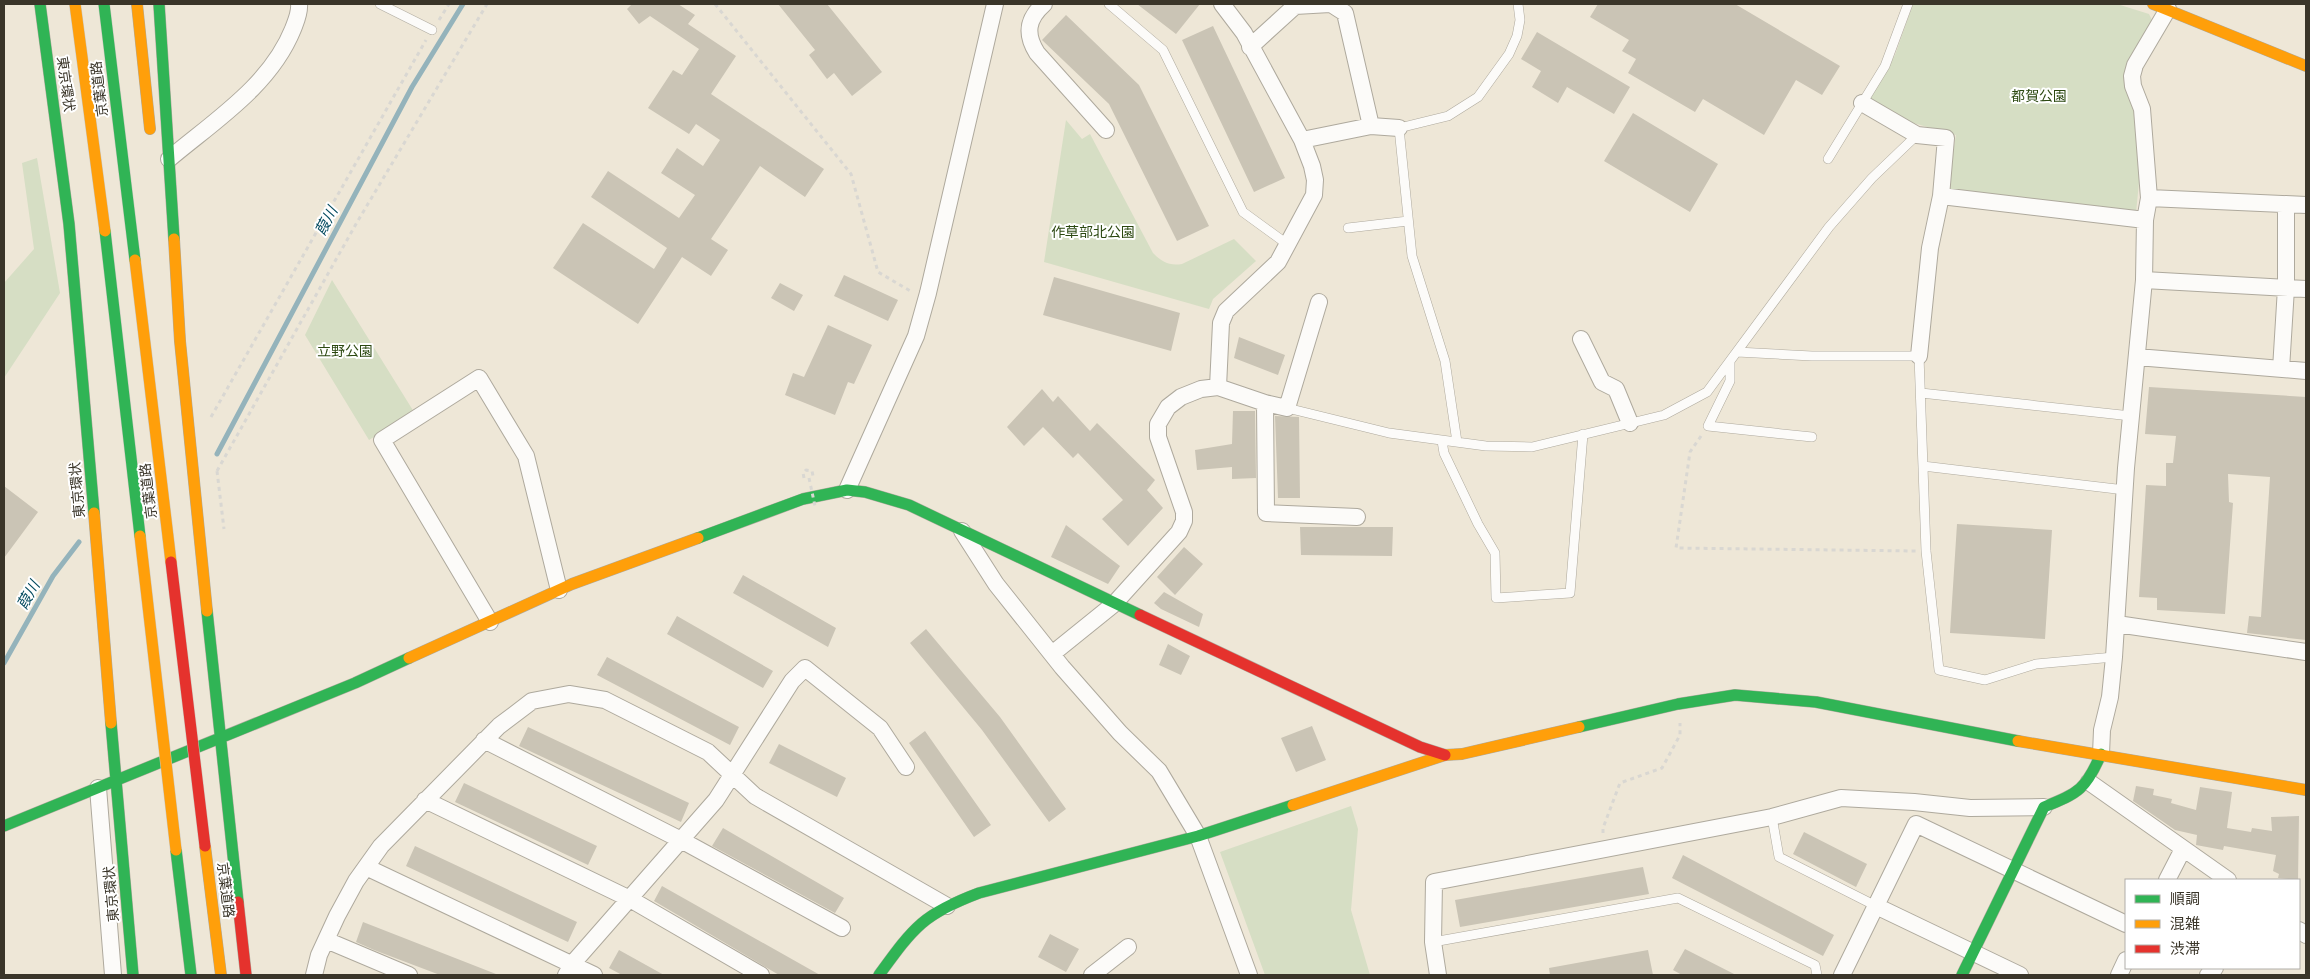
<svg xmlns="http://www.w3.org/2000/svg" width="2310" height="979" font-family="'PT Sans','Noto Sans JP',sans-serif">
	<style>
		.green { fill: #d6dec4 }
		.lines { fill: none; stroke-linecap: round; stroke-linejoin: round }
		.stream { stroke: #94b3bb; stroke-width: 5 }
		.building { fill: #cac4b5 }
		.lane-casing { stroke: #aea99d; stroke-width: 10 }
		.street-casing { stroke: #aea99d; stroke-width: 18 }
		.fast-casing { stroke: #aea99d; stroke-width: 12 }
		.slow-casing { stroke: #aea99d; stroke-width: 12 }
		.jam-casing { stroke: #aea99d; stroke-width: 12 }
		.path { stroke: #d9d7d2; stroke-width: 3; stroke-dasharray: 4 4; stroke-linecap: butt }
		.lane { stroke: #fcfbf9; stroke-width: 9 }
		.street { stroke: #fcfbf9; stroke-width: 16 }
		.fast { stroke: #30b455; stroke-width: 11 }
		.slow { stroke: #ff9f0a; stroke-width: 11 }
		.jam { stroke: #e5322d; stroke-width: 11 }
		.fast-bridge-casing { stroke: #cac6be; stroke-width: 12; stroke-linecap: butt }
		.slow-bridge-casing { stroke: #cac6be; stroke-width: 12; stroke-linecap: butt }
		.jam-bridge-casing { stroke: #cac6be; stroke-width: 12; stroke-linecap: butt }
		.path-bridge { stroke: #d9d7d2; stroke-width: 3; stroke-dasharray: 4 4; stroke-linecap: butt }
		.fast-bridge { stroke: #30b455; stroke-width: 11 }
		.slow-bridge { stroke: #ff9f0a; stroke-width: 11 }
		.jam-bridge { stroke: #e5322d; stroke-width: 11 }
		.labels { text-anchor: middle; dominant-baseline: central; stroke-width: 4; stroke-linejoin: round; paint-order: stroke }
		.street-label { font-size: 14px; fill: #3a3529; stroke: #fff }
		.park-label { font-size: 14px; fill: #2b4810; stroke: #fff }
		.water-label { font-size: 15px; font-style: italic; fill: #044b5f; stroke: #fff }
	</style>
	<rect width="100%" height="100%" fill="#eee7d7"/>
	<!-- green -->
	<path class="green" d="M1913,4H2117L2149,14L2154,24L2128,68L2141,162L2136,213L1946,191L1956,135L1863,109L1895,55Z
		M1066,120L1082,139L1090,134L1153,253C1162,262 1169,266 1182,264L1234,239L1256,261L1213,299L1209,309L1044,262Z
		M37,158L60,293L4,378V283L34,249L22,163Z
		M332,280L414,412L369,440L305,335Z
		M1351,806L1358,829L1351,910L1370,975H1265L1220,852Z"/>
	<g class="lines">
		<!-- stream -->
		<path class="stream" d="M217,454L412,87L463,4
			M4,663L53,576L79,542"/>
	</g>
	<!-- building -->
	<path class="building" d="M632,4H678L695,15L688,24L736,56L711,94L824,169L805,197L760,166L711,239L728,250L711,276L682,257L638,324L553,268L583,223L654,269L667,248L591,197L608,171L679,218L695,195L661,173L677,148L703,166L720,140L696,124L689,134L648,108L673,70L682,75L699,49L650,16L639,24L627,9Z
		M778,4H827L882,72L852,96L834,73L827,79L809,55L815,50Z
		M1137,4H1200L1176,34Z
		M1598,4H1735L1840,66L1822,95L1796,80L1764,135L1703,99L1695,112L1628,73L1636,59L1622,51L1629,40L1590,17Z
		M1066,15L1139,85L1209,226L1177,241L1109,104L1042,40Z
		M1213,26L1285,178L1254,192L1182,40Z
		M1537,32L1630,87L1614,114L1567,87L1558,103L1532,87L1541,71L1521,59Z
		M1633,113L1718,164L1690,212L1604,161Z
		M844,275L898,300L888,321L834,296Z
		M1054,277L1180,313L1171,351L1043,315Z
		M780,283L803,295L794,311L771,298Z
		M828,325L872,345L854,384L848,382L835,415L785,395L793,373L804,377Z
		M1239,337L1285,355L1278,375L1234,358Z
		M2149,387L2306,397V640L2247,633L2249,616L2261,617L2270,477L2228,474L2229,502L2233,503L2225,614L2157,610V598L2139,597L2146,485L2166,486V463H2173L2176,436L2145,434Z
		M1042,389L1053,402L1058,396L1090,431L1097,423L1155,480L1147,490L1163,508L1128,546L1102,519L1123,500L1078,453L1073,458L1043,427L1024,446L1007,427Z
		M1233,411H1255L1256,478L1232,479V467L1197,470L1195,450L1232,444Z
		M1275,416L1299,417L1300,498H1278Z
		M4,486L38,512L4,558Z
		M1957,524L2052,530L2045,639L1950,633Z
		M1066,525L1120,566L1108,584L1051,557Z
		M1300,527H1393L1392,556L1301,555Z
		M1184,547L1203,564L1175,595L1157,577Z
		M743,575L836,628L828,647L733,593Z
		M1164,592L1203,614L1199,627L1161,609L1154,603Z
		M677,616L773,671L763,688L667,634Z
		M926,629L1000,717L1066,809L1049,822L982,730L910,643Z
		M1168,644L1190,656L1181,675L1159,665Z
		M607,657L739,727L730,745L597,675Z
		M1312,726L1326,760L1296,772L1281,738Z
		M528,727L689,803L681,822L519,746Z
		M925,731L991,825L974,837L909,743Z
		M779,744L846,778L837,797L769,763Z
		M464,783L597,846L588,865L455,802Z
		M2136,786L2154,789L2153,795L2172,799L2171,803L2196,810L2200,787L2232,792L2227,828L2251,832L2252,828L2272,831L2271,817L2299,816L2298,880L2278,878L2279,874L2273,871L2276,855L2224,846L2223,850L2196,845L2197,835L2175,830L2133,801Z
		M723,828L844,898L835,913L712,846Z
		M1804,832L1867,864L1856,887L1793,854Z
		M415,846L577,922L568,942L406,866Z
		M1683,855L1834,935L1823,956L1672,878Z
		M1643,867L1649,894L1460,927L1455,900Z
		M662,886L820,975H779L654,901Z
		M363,922L496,974V975H440L374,950L356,942Z
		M1050,934L1079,949L1066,972L1038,957Z
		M1685,949L1736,975H1682L1673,970Z
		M619,950L664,975H622L609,968Z
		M1648,950L1653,975H1550L1549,968Z"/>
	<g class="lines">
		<defs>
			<path id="lane" d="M380,4L432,30
				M1109,4L1163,50L1243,212L1287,244
				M1828,159L1885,66L1908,4
				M1348,228L1408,221
				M1737,352L1812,356H1919L1926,551L1939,670L1985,680L2036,664L2114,657
				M1730,362V381L1708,426L1812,437
				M1921,393L2131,416
				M1287,408L1389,433L1486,446L1532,447L1664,415L1707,392L1829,227L1872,178L1917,135
				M1442,441L1444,453L1478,524L1495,553L1496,598L1570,593L1583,434
				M1457,442L1445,361L1412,256L1399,128L1448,116L1478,97L1509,54L1517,36L1520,20L1518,4
				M1923,466L2125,490
				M1772,817L1779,857L1876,906
				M1433,942L1678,898L1815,965L1817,975"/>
			<path id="street" d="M1044,4C1027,19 1025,34 1037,53L1106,130
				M1331,4L1345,13L1371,126
				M1250,47L1295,6L1330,4
				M1862,103L1917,135L1946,138L1941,196L1930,248L1919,356
				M1302,140L1371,126L1399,128
				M169,159C214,121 270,86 293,29C296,21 300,13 299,4
				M1941,196L2145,220
				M2149,198L2306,205
				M2144,280L2306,289
				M1581,339L1602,382L1616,389L1630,423
				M2137,357L2306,371
				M2281,369L2286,288V204
				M1218,387L1221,323L1226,311L1278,262L1314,195L1315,180L1312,166L1302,140L1244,33L1222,4
				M1265,403L1266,513L1357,517
				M847,490L916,336L928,293L995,4
				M962,531L996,584L1062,667L1120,733L1159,771L1198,836L1249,975
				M490,622L382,440L479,378L526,456L559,590
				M2117,624L2306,652
				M1052,654L1114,604L1179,532L1184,521V512L1158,437V424L1168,407L1181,397L1201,389L1218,387L1265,403L1287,408L1319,302
				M484,740L681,840L842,928
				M2101,754L2102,730L2110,697L2114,657L2126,468L2144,280L2145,220L2149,198L2142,109L2133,86L2132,76L2135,65L2168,9
				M2089,782L2228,880
				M98,788L113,975
				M425,800L630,899L761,975
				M366,867L594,975
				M2167,880L2183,849
				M1876,906L2020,975
				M2299,930L2306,935
				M326,940L409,975
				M314,975L319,955L337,916L356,881L381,846L499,726L532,701L569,694L605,700L708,752L755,796L947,906
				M566,975L573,963L716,800L792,681L805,668L880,728L906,767
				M1092,975L1128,947
				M1438,975L1433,942L1434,882L1772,817L1841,798L1914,802L1970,808L2044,807
				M1842,975L1916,824L2126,924
				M2119,975L2126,960
				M2208,975L2215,968"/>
			<path id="fast" d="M40,4L69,224L94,513
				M159,4L174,239
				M698,538L803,499L847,490L865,492L909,505L1140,615
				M207,611L238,902
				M111,723L133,975
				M1579,727L1678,704L1735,695L1816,702L2018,741
				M4,826L355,683L409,658
				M176,850L191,975
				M879,975C914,927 923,914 979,893L1198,836L1293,805
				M1962,975L2044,807C2079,793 2086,789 2101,754"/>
			<path id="slow" d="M137,4L150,129
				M2153,4L2306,66
				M174,239L180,341L207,611
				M94,513L111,723
				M409,658L572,584L698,538
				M2018,741L2306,790
				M1293,805L1445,755L1462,754L1579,727
				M205,846L221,975"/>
			<path id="jam" d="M1140,615L1420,747L1445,755
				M238,902L246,975"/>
		</defs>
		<!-- lane casing -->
		<use href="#lane" class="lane-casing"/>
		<!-- street casing -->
		<use href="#street" class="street-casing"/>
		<!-- fast casing -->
		<use href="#fast" class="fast-casing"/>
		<!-- slow casing -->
		<use href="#slow" class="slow-casing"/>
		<!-- jam casing -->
		<use href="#jam" class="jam-casing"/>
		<!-- path -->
		<path class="path" d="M715,4L851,174L878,272L912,292
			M439,20L449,4
			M211,417L426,40
			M1701,436L1690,452L1676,548L1916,551
			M217,471L224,529
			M217,471L356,224L487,4
			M804,478L803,473L806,470L812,471L813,476L811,477
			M1603,833V828L1620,783L1662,768L1680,735V723"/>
		<!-- lane -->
		<use href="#lane" class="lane"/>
		<!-- street -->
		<use href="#street" class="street"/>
		<!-- fast -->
		<use href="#fast" class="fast"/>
		<!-- slow -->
		<use href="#slow" class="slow"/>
		<!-- jam -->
		<use href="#jam" class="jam"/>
		<defs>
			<path id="fast-bridge" d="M104,4L135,260
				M105,231L140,536"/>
			<path id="slow-bridge" d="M75,4L105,231
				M135,260L171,562
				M140,536L176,850"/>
			<path id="jam-bridge" d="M171,562L205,846"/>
		</defs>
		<!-- fast-bridge casing -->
		<use href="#fast-bridge" class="fast-bridge-casing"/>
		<!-- slow-bridge casing -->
		<use href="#slow-bridge" class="slow-bridge-casing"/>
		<!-- jam-bridge casing -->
		<use href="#jam-bridge" class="jam-bridge-casing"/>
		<!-- path-bridge -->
		<path class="path-bridge" d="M809,478L815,506"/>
		<!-- fast-bridge -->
		<use href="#fast-bridge" class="fast-bridge"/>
		<!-- slow-bridge -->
		<use href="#slow-bridge" class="slow-bridge"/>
		<!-- jam-bridge -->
		<use href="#jam-bridge" class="jam-bridge"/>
	</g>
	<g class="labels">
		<!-- street labels -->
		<g class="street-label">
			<text transform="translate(66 84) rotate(82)">東京環状</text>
			<text transform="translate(99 89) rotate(-97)">京葉道路</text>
			<text transform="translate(77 490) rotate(-95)">東京環状</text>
			<text transform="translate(148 491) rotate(-97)">京葉道路</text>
			<text transform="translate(226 890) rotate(83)">京葉道路</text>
			<text transform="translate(111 894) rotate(-95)">東京環状</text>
		</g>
		<!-- park labels -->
		<g class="park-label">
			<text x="2039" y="96">都賀公園</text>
			<text x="1093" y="232">作草部北公園</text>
			<text x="345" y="351">立野公園</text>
		</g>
		<!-- water labels -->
		<g class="water-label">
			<text transform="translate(326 221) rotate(-62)">葭川</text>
			<text transform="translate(28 595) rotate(-61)">葭川</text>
		</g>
	</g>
	<!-- border -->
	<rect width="2310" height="979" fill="none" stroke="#3a3529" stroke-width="10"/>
	<!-- legend -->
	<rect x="2125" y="879" width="175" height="90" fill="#ffffff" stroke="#b0aea9"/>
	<rect x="2135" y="895" width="25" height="8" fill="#30b455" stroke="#b0aea9"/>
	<text x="2170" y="904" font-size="15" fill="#3a3529">順調</text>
	<rect x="2135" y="920" width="25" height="8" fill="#ff9f0a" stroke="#b0aea9"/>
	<text x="2170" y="929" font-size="15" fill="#3a3529">混雑</text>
	<rect x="2135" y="945" width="25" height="8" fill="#e5322d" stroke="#b0aea9"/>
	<text x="2170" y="954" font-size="15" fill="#3a3529">渋滞</text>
</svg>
